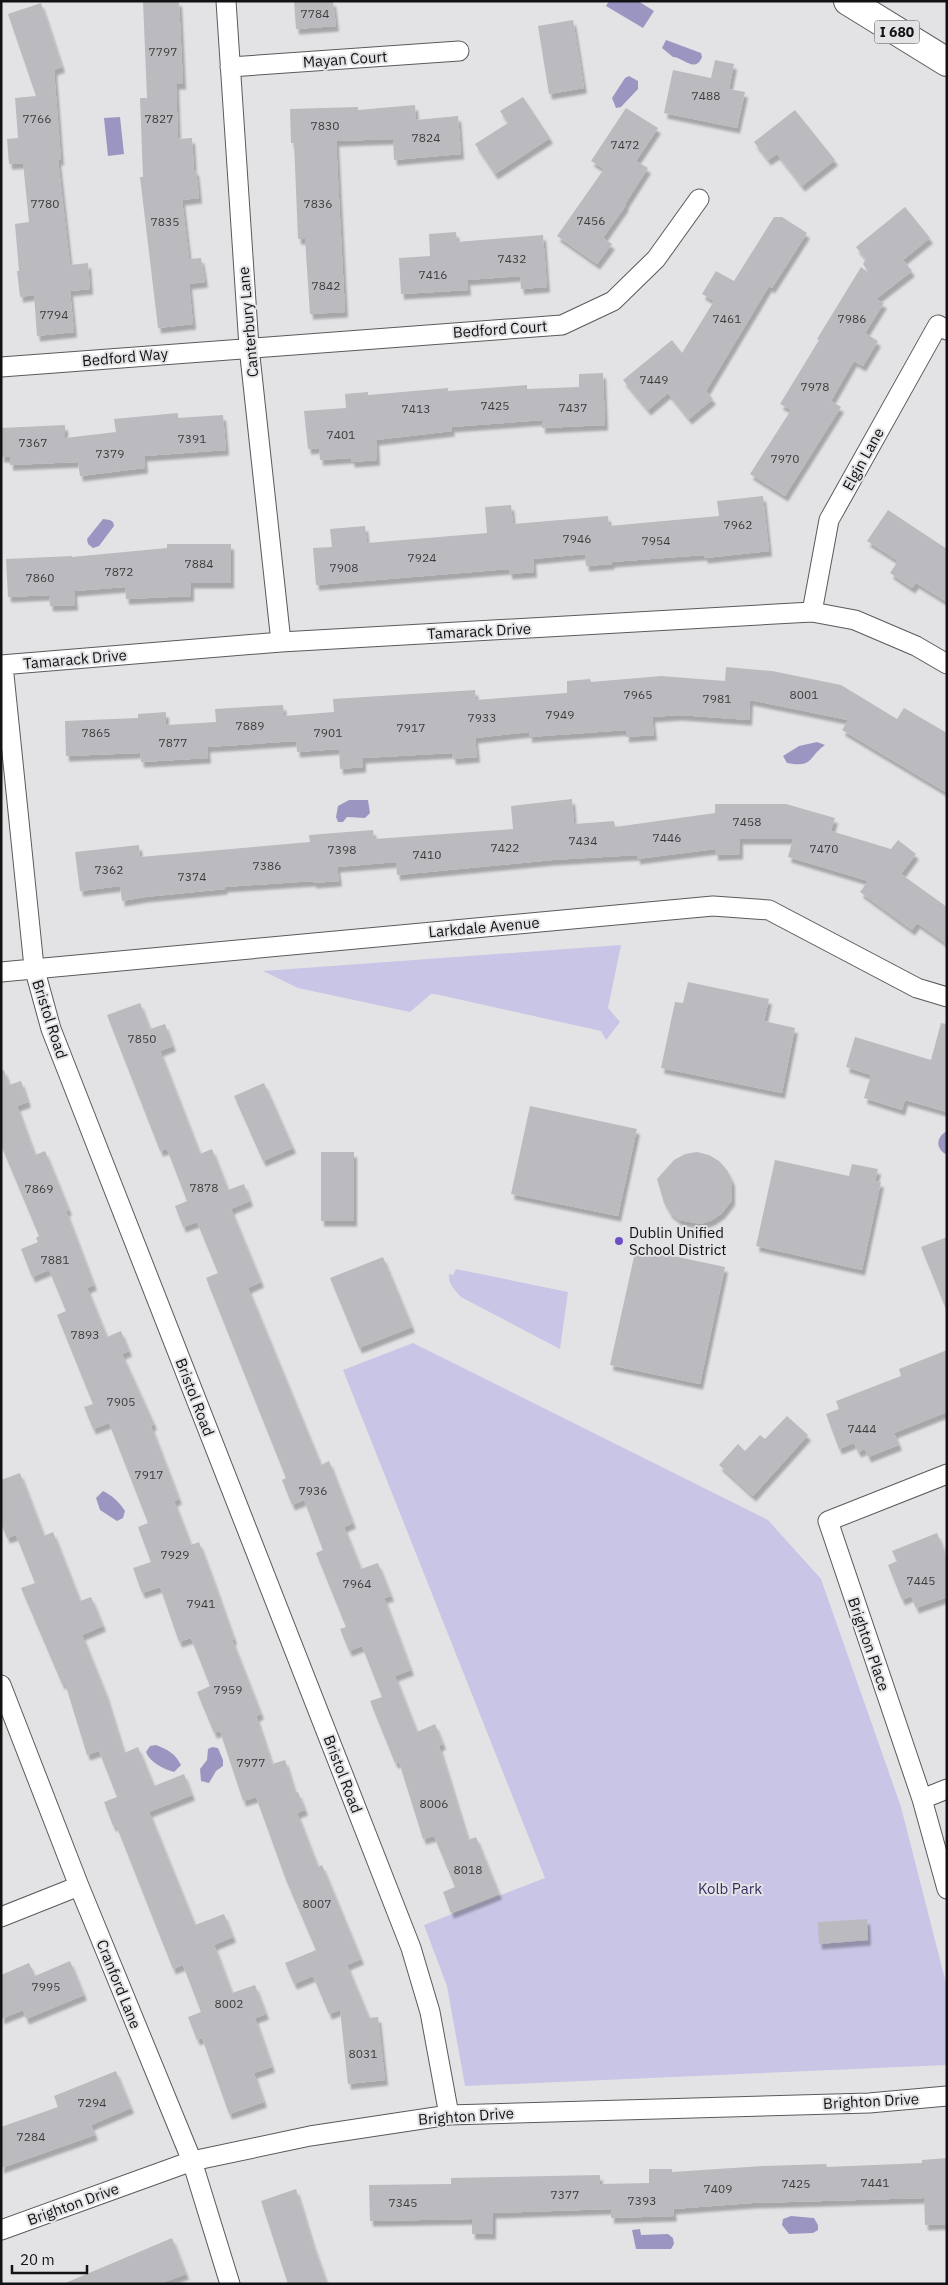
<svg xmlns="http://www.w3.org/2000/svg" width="948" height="2285" font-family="'IBM Plex Sans',sans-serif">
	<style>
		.green { fill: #c8c5e6 }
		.water { fill: #9b96c1 }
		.building { fill: #bbbabe; filter: url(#shadow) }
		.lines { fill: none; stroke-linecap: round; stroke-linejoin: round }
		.street-casing { stroke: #5a5a5c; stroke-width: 21 }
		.highway-casing { stroke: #5a5a5c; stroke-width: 30 }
		.street { stroke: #fff; stroke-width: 19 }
		.highway { stroke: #fff; stroke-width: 28 }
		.poi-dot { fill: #6c50c9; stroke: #e3e3e6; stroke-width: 2 }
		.labels { text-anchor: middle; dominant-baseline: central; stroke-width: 4; stroke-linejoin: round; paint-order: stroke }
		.number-label { font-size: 12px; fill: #3c3b3e }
		.shield { fill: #e3e3e6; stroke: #515052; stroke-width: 1 }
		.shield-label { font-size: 14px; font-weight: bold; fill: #121113 }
		.street-label { font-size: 15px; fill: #121113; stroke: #e3e3e6 }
		.poi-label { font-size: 15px; fill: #121113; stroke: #e3e3e6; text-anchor: start }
		.park-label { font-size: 15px; fill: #382e64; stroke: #e3e3e6 }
	</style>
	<defs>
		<filter id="shadow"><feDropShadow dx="3" dy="5.5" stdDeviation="1" flood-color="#0004"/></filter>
	</defs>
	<rect width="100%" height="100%" fill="#e3e3e6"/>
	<!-- green -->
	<path class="green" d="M621,945L608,1008L620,1022L606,1040L601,1031L435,994H431L410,1012L298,988L263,971Z
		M456,1269L568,1292L560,1349L461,1297C455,1290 448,1284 449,1274L453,1275Z
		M413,1343L768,1520L821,1579L901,1807L947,1987V2065L465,2086L447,1986L424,1925L545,1878L343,1370Z"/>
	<!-- water -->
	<path class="water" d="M609,1H638L654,11L643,28L606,6Z
		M666,40L701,53L702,57C695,74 683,57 673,57L662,48Z
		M629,76L638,81V89L621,107L616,108L612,98L625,78Z
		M120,117L124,154L108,156L104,118Z
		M103,519L110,520L113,522L114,526L99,546L93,548L88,544L87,539Z
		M817,742L825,745C808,757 814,768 787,763L783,756L799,746Z
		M349,800H368L370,813L365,818L347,817L343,822H338L336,817L338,806Z
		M947,1131V1155C935,1149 936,1137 947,1131Z
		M103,1491C112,1495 120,1503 125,1511L123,1518L117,1521L100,1510L96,1498Z
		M156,1745C168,1750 175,1753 181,1765L174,1772C164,1769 150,1763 146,1752L150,1746Z
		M212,1747L218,1748L223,1760V1766L216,1771L209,1783L201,1781L200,1769L207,1760L208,1749Z
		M791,2216L814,2218L818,2225V2230L813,2233L789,2234L782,2225L783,2219Z
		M640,2229L641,2235L668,2234L673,2238L674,2244L671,2249H636L632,2230Z"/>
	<!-- building -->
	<path class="building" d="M143,1H179L183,84H176L178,139L192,138L194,170H196L199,198L182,200L189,259L201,258L205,282L189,284L193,324L158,328L140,177H143L140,98H147Z
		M294,1H333L336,26L296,29Z
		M41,3L62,67L54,70L61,160H58L70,265L88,263L90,289L70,291L74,332L37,336L34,295L20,297L17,271H19L15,224L29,222L23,163L9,164L7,139L18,138L15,98L36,96L8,14Z
		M573,20L584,88L549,94L538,26Z
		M715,60L734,64L729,89L745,92L737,128L664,113L673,70L711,78Z
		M523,97L550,138L495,174L475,144L508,123L500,111Z
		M415,105L416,120L458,116L461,154L394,160L393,139L336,141L345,312L310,314L305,239H298L294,143H291L290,109L358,107V110Z
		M626,108L658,128L636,161L648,168L625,204L626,205L603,238L612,244L597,264L557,236L604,169L591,161Z
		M795,110L835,160L802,186L777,154L768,160L754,142Z
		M905,207L930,238L903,260L912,271L876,299L884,303L865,333L878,341L863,366L854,361L831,401L841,407L785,496L750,474L791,410L780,404L819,340L817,339L861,267L869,273L863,264L866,259L856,247Z
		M774,217H782L807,233L772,288L769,286L706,391L713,399L689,419L668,393L648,410L623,380L672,340L682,353L714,301L702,294L716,271L734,281Z
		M456,232L457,242L543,235L547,287L521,289L520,276L467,280L468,290L401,294L399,258L430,256L429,234Z
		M603,373L605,425L542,428V420L451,427L452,431L376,440L377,460L352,462L351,458L320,460L319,448L308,449L304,411L346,408L345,394L368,392V395L448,388V391L527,385V389L579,387V374Z
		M178,413V418L223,415L226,450L144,456L145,468L80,476L78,462L10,465V457H1V428L65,425V438L116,432L114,419Z
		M763,496L769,551L705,558L704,555L611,562L612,564L586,566L585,554L533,559L534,572L509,574V569L316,585L313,548L332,547L330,529L365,526L367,543L487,533L485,507L511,505L513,524L608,516L609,526L719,516L717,501Z
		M888,510L947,549V602L916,583L912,588L890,573L898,561L867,541Z
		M167,544H231V583H191V596L126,599L125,587L74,591L75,605L50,606L49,595L8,597L6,559L72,556V557L167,548Z
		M726,667L772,671L841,685L897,719L904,708L947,733V793L842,730L848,720L750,700L749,720L679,715L652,717L654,735L626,737V730L529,737V732L475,738L477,757L453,759L452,753L363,758V767L340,769L339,749L297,752L296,741L207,747L208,758L141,762L140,753L66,756L65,721L138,718V714L166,712V725L216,722L215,709L283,705L284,716L334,712L333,699L475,690L476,700L567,693V681L590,679L591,682L661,676L725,681Z
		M572,799L574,824L614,821L615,827L715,813V804H786L835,818L831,831L891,849L898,840L916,854L901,874L947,907V944L917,923L912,930L860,892L868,881L788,857L793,839H740V854L715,855V849L637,859V855L552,860L397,875L396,862L337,867L339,881L313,883V881L224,887L225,889L145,897L122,901L120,886L80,891L75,852L139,845L140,857L310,842L309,835L373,830L374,839L513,829L511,806Z
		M688,982L769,999L764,1021L795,1028L782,1093L661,1068L675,1002L683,1003Z
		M140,1003L150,1029L165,1024L173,1046L160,1051L200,1154L212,1149L228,1190L244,1184L250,1201L231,1209L261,1282L248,1288L321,1465L329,1461L353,1523L344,1527L361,1569L378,1563L391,1596L384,1598L411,1670L395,1676L417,1732L435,1724L443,1744L439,1746L468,1840L476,1837L499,1894L451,1913L443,1892L455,1887L434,1836L423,1839L399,1762L395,1763L370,1701L382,1697L362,1646L349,1651L340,1629L346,1627L316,1553L323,1550L304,1500L292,1505L282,1480L286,1478L206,1278L218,1273L197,1222L183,1227L175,1206L187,1201L167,1149L160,1151L107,1015Z
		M941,1023L947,1024V1112L905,1100L902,1110L864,1098L871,1075L846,1067L855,1037L931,1060Z
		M1,1070H4L9,1085L21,1081L28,1102L17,1106L35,1155L45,1151L69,1210L66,1211L94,1285L87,1288L107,1337L121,1331L129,1351L122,1354L154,1424L151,1426L179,1499L174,1501L191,1545L199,1542L213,1580L234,1639L232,1640L261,1714L256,1716L272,1764L285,1760L295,1793L298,1792L305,1810L297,1813L318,1867L322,1865L361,1959L347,1965L369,2018L378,2017L385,2080L348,2084L340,2010L329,2014L313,1976L294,1984L285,1963L316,1950L286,1880L256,1797L243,1801L220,1731L214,1733L197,1692L210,1686L191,1638L179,1642L160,1587L142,1593L133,1568L151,1562L138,1527L148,1523L109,1423L93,1429L84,1407L93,1404L57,1315L66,1311L49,1270L32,1277L21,1249L38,1242L36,1238L39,1236L1,1145Z
		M264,1083L293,1148L263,1161L234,1096Z
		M530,1106L637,1129L618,1216L511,1194Z
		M321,1152H354V1221H321Z
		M697,1152L709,1155L719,1161L727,1170L732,1181V1200L722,1213L712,1220L701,1224L679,1220L670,1213L664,1203L657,1179L674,1160L685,1154Z
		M775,1160L849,1176L852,1164L878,1169L875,1181L881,1182L862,1270L756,1246Z
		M947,1237V1309H946L921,1247Z
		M636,1248L725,1267L700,1384L610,1365Z
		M383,1257L412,1327L359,1348L330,1278Z
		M947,1350V1412L894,1433L899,1445L868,1457L865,1449L858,1452L854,1443L839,1449L826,1414L839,1409L836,1401L901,1376L899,1369Z
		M787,1416L808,1435L753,1496L719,1465L738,1444L745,1451L760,1435L765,1439Z
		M20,1473L44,1536L53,1532L80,1601L91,1597L103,1626L82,1635L105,1692L124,1753L138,1747L154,1786L184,1774L192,1795L149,1812L195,1925L224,1914L233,1937L214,1945L232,1993L255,1985L266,2014L255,2018L272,2067L254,2073L264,2102L229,2114L202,2038L197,2040L188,2017L201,2012L183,1965L173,1969L116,1825L113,1826L104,1802L117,1797L99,1751L87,1755L65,1683L62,1684L21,1588L35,1583L16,1535L7,1538L1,1523V1480Z
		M937,1533L947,1559V1597L916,1608L911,1596L902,1600L888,1565L897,1561L892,1551Z
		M867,1919L868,1940L819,1944L818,1922Z
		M70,1961L84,1995L26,2019L23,2010L1,2019V1975L29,1963L35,1976Z
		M116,2071L131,2108L91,2125L95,2135L1,2168V2127L58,2107L54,2096Z
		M947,2158V2224L925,2225L924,2198L752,2203L673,2209L674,2216L611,2218V2209L493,2213V2234H472V2219L370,2221L369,2185L451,2184V2178L600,2175V2184L649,2183V2169H672V2172L763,2166L826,2164L827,2167L922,2163V2160Z
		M296,2189L312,2242L327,2284H288L261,2201Z
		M172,2238L186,2274L159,2284H63Z"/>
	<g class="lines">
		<defs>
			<path id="street" d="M226,1L249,347L281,642
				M230,67L459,51
				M1,367L562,325L613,301L656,259L699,199
				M812,612L829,520L938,325L947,330
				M1,665L281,642L812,612L855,620L916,646L947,664
				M3,665L34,967L51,1029L411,1948L430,2012L449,2115
				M1,972L713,906L769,910L917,988L947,997
				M947,1474L828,1521L922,1799L947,1889
				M1,1685L79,1886L192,2161L230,2284
				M922,1799L947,1789
				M1,1917L79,1886
				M1,2230L192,2161L310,2136L449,2115L869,2103L947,2096"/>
			<path id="highway" d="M848,1L947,62"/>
		</defs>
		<!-- street casing -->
		<use href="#street" class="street-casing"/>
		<!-- highway casing -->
		<use href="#highway" class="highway-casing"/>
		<!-- street -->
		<use href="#street" class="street"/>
		<!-- highway -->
		<use href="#highway" class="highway"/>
	</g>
	<!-- markers -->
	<circle class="poi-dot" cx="619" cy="1241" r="5"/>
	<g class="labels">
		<!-- number labels -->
		<g class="number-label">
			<text x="315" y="13">7784</text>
			<text x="163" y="51">7797</text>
			<text x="706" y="95">7488</text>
			<text x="37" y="118">7766</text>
			<text x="159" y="118">7827</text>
			<text x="325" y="125">7830</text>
			<text x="426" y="137">7824</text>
			<text x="625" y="144">7472</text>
			<text x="45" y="203">7780</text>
			<text x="318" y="203">7836</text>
			<text x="591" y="220">7456</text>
			<text x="165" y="221">7835</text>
			<text x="512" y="258">7432</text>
			<text x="433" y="274">7416</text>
			<text x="326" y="285">7842</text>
			<text x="54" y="314">7794</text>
			<text x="727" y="318">7461</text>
			<text x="852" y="318">7986</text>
			<text x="654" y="379">7449</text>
			<text x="815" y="386">7978</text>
			<text x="495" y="405">7425</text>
			<text x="573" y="407">7437</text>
			<text x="416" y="408">7413</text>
			<text x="341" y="434">7401</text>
			<text x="192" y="438">7391</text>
			<text x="33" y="442">7367</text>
			<text x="110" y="453">7379</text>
			<text x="785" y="458">7970</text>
			<text x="738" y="524">7962</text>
			<text x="577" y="538">7946</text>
			<text x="656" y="540">7954</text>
			<text x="422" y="557">7924</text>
			<text x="199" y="563">7884</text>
			<text x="344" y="567">7908</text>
			<text x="119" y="571">7872</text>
			<text x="40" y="577">7860</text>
			<text x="638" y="694">7965</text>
			<text x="804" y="694">8001</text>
			<text x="717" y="698">7981</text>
			<text x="560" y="714">7949</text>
			<text x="482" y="717">7933</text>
			<text x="250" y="725">7889</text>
			<text x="411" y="727">7917</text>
			<text x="96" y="732">7865</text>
			<text x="328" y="732">7901</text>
			<text x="173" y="742">7877</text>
			<text x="747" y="821">7458</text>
			<text x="667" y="837">7446</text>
			<text x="583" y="840">7434</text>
			<text x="505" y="847">7422</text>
			<text x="824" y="848">7470</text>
			<text x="342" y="849">7398</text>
			<text x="427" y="854">7410</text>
			<text x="267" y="865">7386</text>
			<text x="109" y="869">7362</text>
			<text x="192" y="876">7374</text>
			<text x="142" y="1038">7850</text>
			<text x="204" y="1187">7878</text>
			<text x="39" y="1188">7869</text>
			<text x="55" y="1259">7881</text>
			<text x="85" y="1334">7893</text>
			<text x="121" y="1401">7905</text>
			<text x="862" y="1428">7444</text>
			<text x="149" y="1474">7917</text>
			<text x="313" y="1490">7936</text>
			<text x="175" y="1554">7929</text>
			<text x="921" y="1580">7445</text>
			<text x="357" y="1583">7964</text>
			<text x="201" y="1603">7941</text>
			<text x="228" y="1689">7959</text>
			<text x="251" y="1762">7977</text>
			<text x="434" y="1803">8006</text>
			<text x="468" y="1869">8018</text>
			<text x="317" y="1903">8007</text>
			<text x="46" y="1986">7995</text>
			<text x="229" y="2003">8002</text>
			<text x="363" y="2053">8031</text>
			<text x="92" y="2102">7294</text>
			<text x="31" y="2136">7284</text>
			<text x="875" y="2182">7441</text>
			<text x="796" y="2183">7425</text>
			<text x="718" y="2188">7409</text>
			<text x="565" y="2194">7377</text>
			<text x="642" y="2200">7393</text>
			<text x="403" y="2202">7345</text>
		</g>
		<!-- shield labels -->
		<rect class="shield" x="874.5" y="20.5" width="45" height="23" rx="4"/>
		<g class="shield-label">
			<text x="897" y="32">I 680</text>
		</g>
		<!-- street labels -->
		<g class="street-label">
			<text transform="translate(345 59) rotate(-4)">Mayan Court</text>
			<text transform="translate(248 322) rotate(-95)">Canterbury Lane</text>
			<text transform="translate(500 329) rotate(-4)">Bedford Court</text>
			<text transform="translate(125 357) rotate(-5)">Bedford Way</text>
			<text transform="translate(863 459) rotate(-61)">Elgin Lane</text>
			<text transform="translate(479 631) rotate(-3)">Tamarack Drive</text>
			<text transform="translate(75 659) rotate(-5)">Tamarack Drive</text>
			<text transform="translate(484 927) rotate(-5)">Larkdale Avenue</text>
			<text transform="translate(50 1019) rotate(72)">Bristol Road</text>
			<text transform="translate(195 1397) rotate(69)">Bristol Road</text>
			<text transform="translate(869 1644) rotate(71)">Brighton Place</text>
			<text transform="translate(343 1774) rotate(69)">Bristol Road</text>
			<text transform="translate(119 1984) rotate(68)">Cranford Lane</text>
			<text transform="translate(871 2101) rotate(-3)">Brighton Drive</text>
			<text transform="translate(466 2116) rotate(-4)">Brighton Drive</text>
			<text transform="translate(73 2204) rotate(-20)">Brighton Drive</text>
		</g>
		<!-- poi labels -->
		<g class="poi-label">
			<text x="629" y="1232">Dublin Unified<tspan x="629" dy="17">School District</tspan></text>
		</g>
		<!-- park labels -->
		<g class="park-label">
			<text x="730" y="1888">Kolb Park</text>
		</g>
	</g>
	<!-- border -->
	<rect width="948" height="2285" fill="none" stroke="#121113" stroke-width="5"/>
	<!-- scale -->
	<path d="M12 2265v8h75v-8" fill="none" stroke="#121113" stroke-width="2.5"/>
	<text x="20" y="2265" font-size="15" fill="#121113" stroke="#e3e3e6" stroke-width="4" paint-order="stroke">20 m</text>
</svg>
